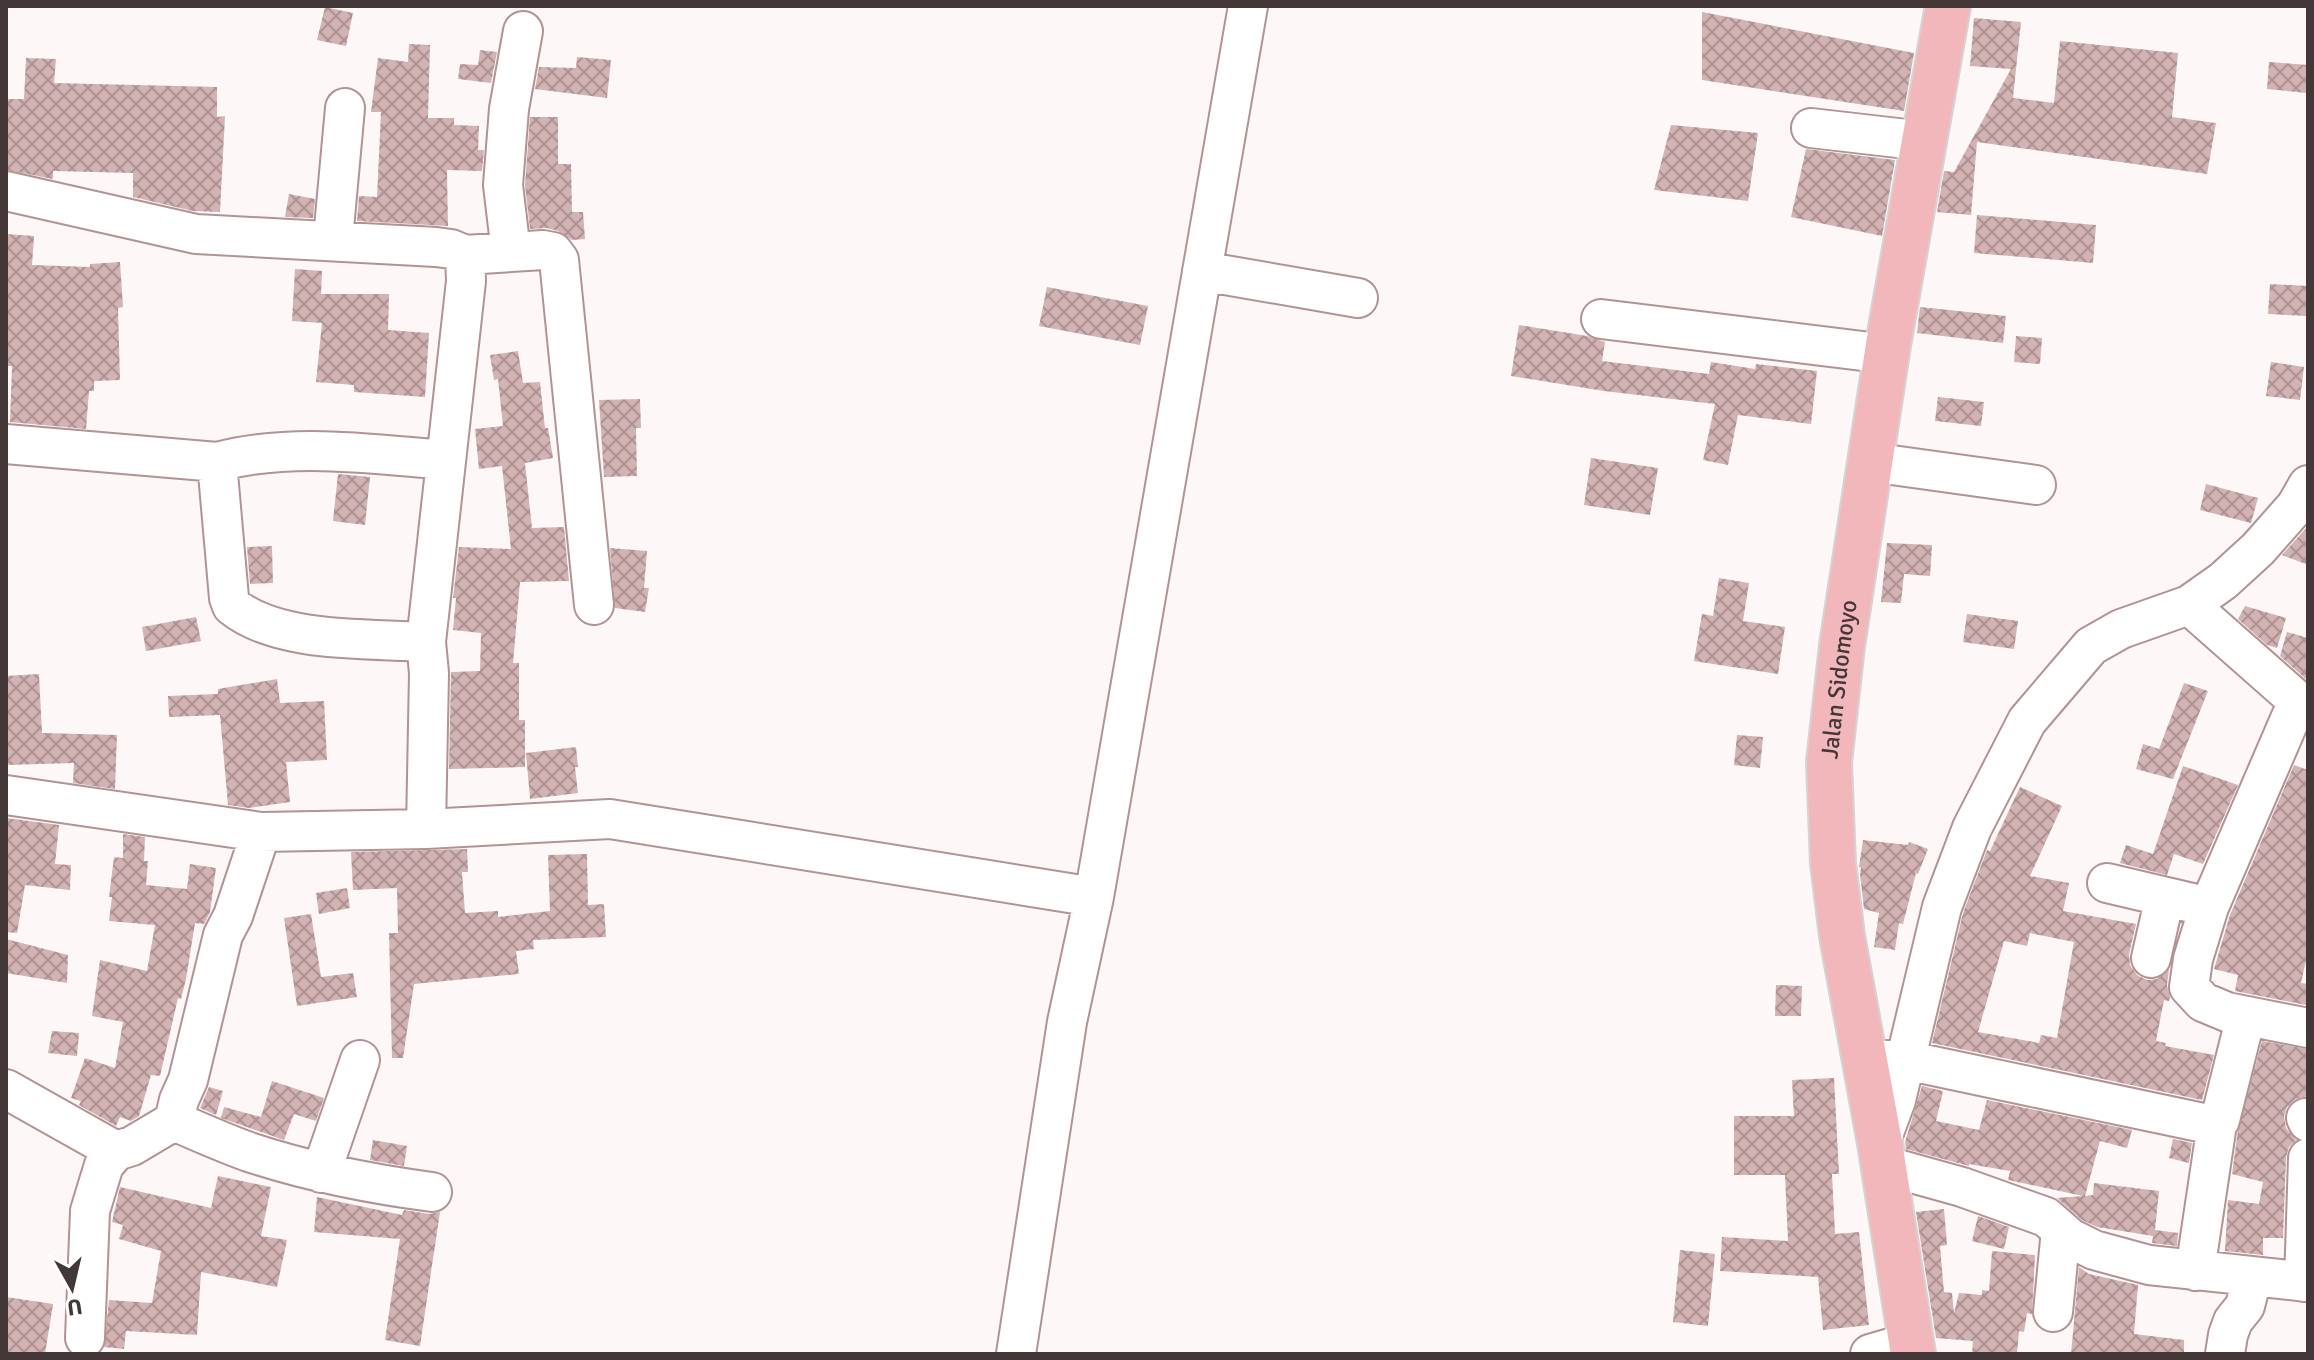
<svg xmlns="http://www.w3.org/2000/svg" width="2314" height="1360" font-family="Signika,sans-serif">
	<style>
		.building { fill: url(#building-cross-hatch); fill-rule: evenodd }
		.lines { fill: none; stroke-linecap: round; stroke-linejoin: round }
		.minor-casing { stroke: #b29293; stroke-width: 42 }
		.major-casing { stroke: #d6d3d3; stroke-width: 48 }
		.minor { stroke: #fff; stroke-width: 38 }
		.major { stroke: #f2b7ba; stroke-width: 44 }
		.labels { text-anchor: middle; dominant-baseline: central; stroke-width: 6; stroke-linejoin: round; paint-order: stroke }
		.street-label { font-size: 24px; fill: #443737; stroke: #fff }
	</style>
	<defs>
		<pattern id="building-cross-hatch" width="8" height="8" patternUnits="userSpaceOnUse" patternTransform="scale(2)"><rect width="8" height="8" fill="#d3b2b3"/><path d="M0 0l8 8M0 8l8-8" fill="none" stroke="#ad9292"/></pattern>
	</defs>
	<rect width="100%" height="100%" fill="#fef7f7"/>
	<!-- building -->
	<path class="building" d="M325,7L353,13L346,46L317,40Z
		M1702,12L1914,53L1904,111L1702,80Z
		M1974,18L2021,22L2013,98L2054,103L2060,41L2178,53L2172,117L2216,123L2207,174L1977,142L1971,215L1937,212L1944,171L1954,172L2011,69L1970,66Z
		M409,44L430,45L428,118H454V125L479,126L478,150H484L482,171L447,170L448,226L357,221L359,196L377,197L381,112H371L378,58L408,62Z
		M480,50L497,52L491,83L458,79L460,64L478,65Z
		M577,57L611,60L607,98L535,89L539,67L576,68Z
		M26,58L56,59L54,83L217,87V117L225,116L220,212L193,211L133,197V173L53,171V179L7,170V99H24Z
		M2269,62L2308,65L2307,93L2267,89Z
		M530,117H558V164H571L572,212H583L585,239L572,240L558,231L547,228L530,229L525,185Z
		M1671,125L1758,133L1748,201L1654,190Z
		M1806,149L1895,160L1882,236L1791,217Z
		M289,194L315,199L313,218L285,217Z
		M1977,215L2096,225L2093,263L1974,253Z
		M6,234L34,236L32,265L90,267V264L120,262L123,307L118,308L120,380L94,381V391H89L86,429L10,422L12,366H6Z
		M295,269L322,271L321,294H389L388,330L429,333L425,397L354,392V385L316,382L322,323L292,321Z
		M2270,284L2308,286V316L2268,314Z
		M1047,287L1148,306L1140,345L1039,326Z
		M1920,307L2006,316L2003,343L1917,333Z
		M1519,325L1587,336L1605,342L1602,361L1709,374L1711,362L1755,369L1756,364L1817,371L1811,424L1738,415L1728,465L1703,460L1715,404L1604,391L1511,376Z
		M2016,336L2042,338L2040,364L2014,362Z
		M518,351L523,383L540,382L545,428H548L553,458L525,463L532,528L564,527L569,581L520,582L513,663H519V720H525V767L449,769L451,672L480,671L481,633L453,630L456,598H453L459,547L511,549L502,466L479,469L475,429L503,426L498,379L494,380L490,355Z
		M2271,362L2304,367L2300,400L2266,396Z
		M1938,397L1984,402L1981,426L1935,421Z
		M640,399L641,428H636L637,476L604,477L599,400Z
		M1591,458L1658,468L1650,515L1584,505Z
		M338,474L370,477L365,525L333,521Z
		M2206,484L2258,498L2251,523L2200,510Z
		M2308,526V565L2282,555Z
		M1887,543L1932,545L1930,576L1904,574L1901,603L1881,602Z
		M272,546L273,583L250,584L247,547Z
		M610,548L647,551L644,588H649L645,612L615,608Z
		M1719,578L1749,583L1743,621L1785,627L1778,674L1694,661L1702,614L1713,616Z
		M2245,606L2286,618L2277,648L2267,645L2238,619Z
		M1967,614L2018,621L2014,649L1963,642Z
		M196,617L201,641L146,651L142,627Z
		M2287,632L2308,638V681L2280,656Z
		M39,674L42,733L117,735L115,789L73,783L74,763L6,765V676Z
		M277,679L280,703L324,701L327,760L286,762L290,802L249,808L228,805L220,715L169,717L168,696L218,694V689Z
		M2184,683L2208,691L2173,779L2136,769L2143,744L2159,749Z
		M1737,735L1763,737L1760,768L1734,765Z
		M576,747L578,767H575L578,793L530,799L526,753Z
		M2294,765L2308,770V951L2301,983L2308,984L2306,1005L2235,991L2238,975L2214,969L2230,915Z
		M2183,766L2238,785L2203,864L2174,854L2167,875L2120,863L2126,845L2153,854Z
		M2020,787L2062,806L2030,876L2069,883L2063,911L2136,924L2129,954L2130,965L2137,975L2147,980L2157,979L2169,969L2167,985L2170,997L2169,1001L2164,1000L2156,1041L2166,1043L2165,1046L2214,1055L2202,1100L1932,1043L1963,913L1987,850L1990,851ZM2030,933L2074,942L2057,1038L2041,1035L2039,1043L1978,1032L2004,941L2027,946Z
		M6,818L59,825L55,864L71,865L70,890L25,885L17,933L6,932Z
		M123,834L145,837L144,861H148L146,885L187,889L190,864L216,868L210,912L204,924L195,923L186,979L181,999L178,998L160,1076L151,1075L139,1116L131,1121L120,1117L116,1126L79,1105L81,1101L71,1098L85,1058L115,1068L123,1022L92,1016L100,960L147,971L155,925L109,921L112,897H109L114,857L123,858Z
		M1863,840L1908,845L1909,842L1928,849L1918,874L1916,873L1903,924L1899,923L1895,950L1874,947L1879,913L1864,909L1860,874L1861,867H1859Z
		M467,849L468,872H462L465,913L498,911V917L550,911L548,855L587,854L588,905L604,904L606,937L533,940L534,949L516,951L519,974L414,984L403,1058H392L389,933H398L397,888L353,890L351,852Z
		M347,888L350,908L319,914L316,893Z
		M311,914L321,977L353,973L357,997L297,1006L284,918Z
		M6,939L68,955L67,983L6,973Z
		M1776,985L1802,986L1801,1016H1775Z
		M52,1031L79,1033L77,1056L48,1053Z
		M2262,1041L2308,1049V1096L2296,1099L2287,1107L2284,1116L2286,1128L2296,1140L2289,1147L2286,1157L2283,1238H2263V1255L2225,1251L2228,1200L2259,1204L2263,1182L2232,1174L2238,1130Z
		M1834,1078L1839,1174H1832L1835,1234L1859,1232L1869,1325L1823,1330L1818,1277L1720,1271L1722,1237L1788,1241L1785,1175H1734V1116H1794L1792,1080Z
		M272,1081L324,1098L316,1121L294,1114L284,1140L221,1118L224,1107L261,1117Z
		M1922,1086L1943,1091L1936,1121L1979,1130L1987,1100L2132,1130L2127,1148L2100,1141L2085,1196L2093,1195L2094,1183L2159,1191L2155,1230L2178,1233L2177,1246L2152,1243L2153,1236L2097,1227L2082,1220L2057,1198L2083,1196L2008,1180L2010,1171L1969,1164V1166L1906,1149L1905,1142Z
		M209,1087L223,1091L216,1115L200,1108Z
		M2173,1139L2192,1143L2189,1163L2169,1158Z
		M373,1140L407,1146L404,1166L370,1160Z
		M218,1176L271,1187L261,1236L287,1240L277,1287L201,1272L197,1335L126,1331L124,1349L104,1347L109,1300L152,1303L161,1251L119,1239L123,1225L112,1222L120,1187L211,1208Z
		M317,1197L402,1215L404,1210L429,1214L440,1212L420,1346L385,1340L400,1239L314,1232Z
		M1944,1209L1947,1245L1940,1246L1944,1292L1952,1293L1954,1313L1959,1293L1982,1295V1290L1989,1291L1992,1251L2035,1255L2032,1314L2027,1313L2024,1332L2019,1331L2017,1354H1972L1973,1341L1936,1338L1916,1212Z
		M1978,1216L2009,1227L2004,1249L1972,1241Z
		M1680,1250L1715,1254L1708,1326L1673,1322Z
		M2079,1267L2089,1274L2138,1285L2134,1334L2184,1340V1354H2071Z
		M6,1297L53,1304L45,1354H6Z"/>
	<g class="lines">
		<defs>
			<path id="minor" d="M1811,128L1924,141
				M6,191L196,234L436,247L451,249L465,255L466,281L426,642L429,673L426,829
				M333,239L345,108
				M511,252L503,185L509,109L523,31
				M465,255L543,250L553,252L559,260L594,605
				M1202,271L1358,298
				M1601,319L1887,354
				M6,444L217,462L229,598L232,606C279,644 369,638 426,642
				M217,462C292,442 370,454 446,460
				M1870,462L2036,485
				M2189,605L2308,710
				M2297,703L2209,907L2193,959L2189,987L2203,1002L2227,1012L2308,1028
				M6,795L261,832L426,829L610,819L1094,897
				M2107,883L2209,907
				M2151,958L2165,897
				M1880,1060H1905L2213,1125L2220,1120L2246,1016
				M6,1089L116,1151
				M2306,1118L2308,1122
				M174,1121C199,1132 224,1143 249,1152C309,1172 371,1184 432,1192
				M1880,1143L1896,1100L1942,907L1972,828L2027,721L2091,646L2121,629L2189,605L2223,581L2258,549L2296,506L2308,485
				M1883,1165L1962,1187L2046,1217L2070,1238L2094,1250L2149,1265L2308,1282
				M321,1173L360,1060
				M2195,1271L2217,1124
				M2304,1282L2308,1158
				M2053,1312L2061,1230
				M85,1338L90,1211L104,1165L116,1151L132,1146L174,1121L179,1100L188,1080L223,935L233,916L261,832
				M1016,1354L1067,1022L1094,897L1248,6
				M1870,1354L1911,1342
				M2225,1354L2228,1335L2233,1321L2245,1306L2252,1278"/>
			<g id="major">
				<path id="s1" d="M1913,1354L1880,1143L1842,936L1833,863L1829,762L1842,646L1888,345L1948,6"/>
			</g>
		</defs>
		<!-- minor casing -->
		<use href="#minor" class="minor-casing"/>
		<!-- major casing -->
		<use href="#major" class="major-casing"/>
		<!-- minor -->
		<use href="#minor" class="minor"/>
		<!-- major -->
		<use href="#major" class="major"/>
	</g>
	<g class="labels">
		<!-- street labels -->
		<g class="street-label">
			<text stroke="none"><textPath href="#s1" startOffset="682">Jalan Sidomoyo</textPath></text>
		</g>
	</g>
	<!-- border -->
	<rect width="2314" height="1360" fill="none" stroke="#443737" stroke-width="16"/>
	<!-- north arrow -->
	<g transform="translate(72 1288) rotate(172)" stroke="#ffffff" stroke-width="6" paint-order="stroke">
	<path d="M0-6L14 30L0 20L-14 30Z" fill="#443737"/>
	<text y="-12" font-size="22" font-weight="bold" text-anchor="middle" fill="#443737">U</text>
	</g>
</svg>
